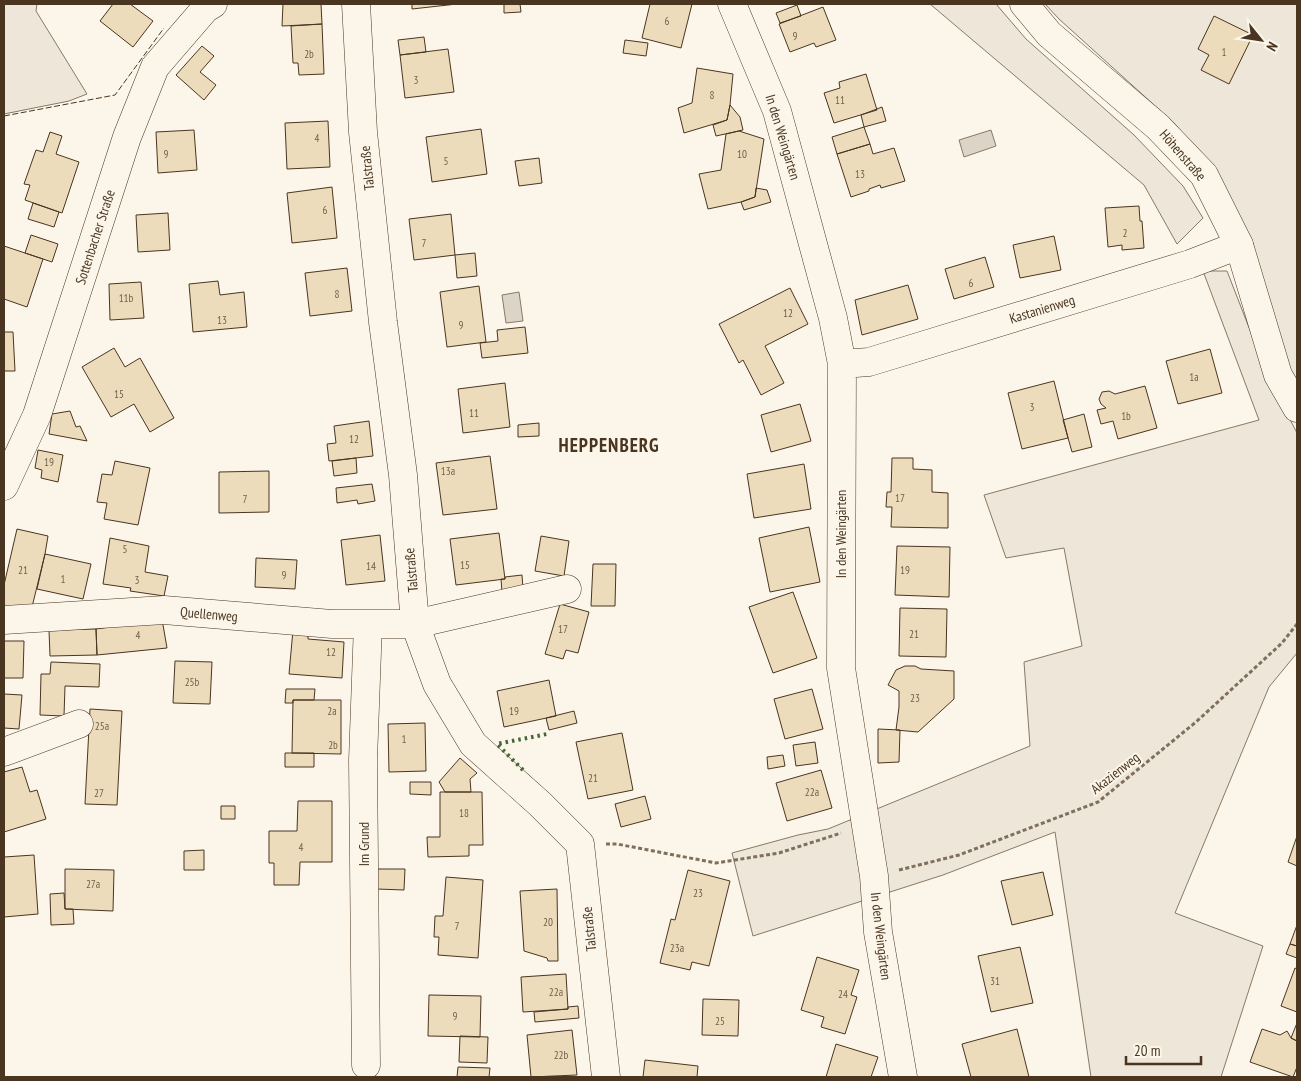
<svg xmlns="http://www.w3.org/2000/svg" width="1301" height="1081" font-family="'PT Sans Narrow',sans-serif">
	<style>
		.green { fill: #ede6d9; stroke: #887966 }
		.water { fill: #dcd4c6; stroke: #887966 }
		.building { fill: #ecdcbc; stroke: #4a3520 }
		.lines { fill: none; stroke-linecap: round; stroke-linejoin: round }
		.minor-casing { stroke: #4a3520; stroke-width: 29 }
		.major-casing { stroke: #4a3520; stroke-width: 29 }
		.path { stroke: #7f6f5c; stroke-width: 3; stroke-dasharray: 4 2.5; stroke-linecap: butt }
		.minor { stroke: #fbf6e9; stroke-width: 28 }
		.major { stroke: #fbf6e9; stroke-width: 28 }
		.hedge { stroke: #436837; stroke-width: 4; stroke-dasharray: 2.5 4; stroke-linecap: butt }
		.fence { stroke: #4a3520; stroke-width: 1; stroke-dasharray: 6 2.5; stroke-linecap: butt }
		.labels { text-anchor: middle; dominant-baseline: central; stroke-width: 4; stroke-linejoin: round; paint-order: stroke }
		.number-label { font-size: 11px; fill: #725f47 }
		.street-label { font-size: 14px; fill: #4a3520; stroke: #fbf6e9 }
		.district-label { font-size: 19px; font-weight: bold; letter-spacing: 1px; fill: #4a3520; stroke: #fbf6e9 }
	</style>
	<rect width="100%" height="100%" fill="#fbf6e9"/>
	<!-- green -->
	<path class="green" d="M4,4H37L36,11L87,94L69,101L4,114Z
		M930,4H996L1026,39L1134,135L1183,186L1203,218L1177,244L1144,185Z
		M1045,4H1297V382L1287,366L1214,171L1174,123L1059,19Z
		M1203,271H1227L1269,379L1297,433V653L1269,687L1175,913L1263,946L1221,1077H1091L1055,832L943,875L753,936L732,853L798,835L828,829L1030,746L1024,662L1082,646L1064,548L1006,558L984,495L1259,420Z"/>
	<!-- water -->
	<path class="water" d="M991,130L996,146L964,157L959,140Z
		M519,292L523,321L506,323L502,295Z"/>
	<!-- building -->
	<path class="building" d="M113,4H130L153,21L133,47L100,21Z
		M283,4H321L322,24L282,26Z
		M412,4H457L412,9Z
		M504,4H520L521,12L504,13Z
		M650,4H692L681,48L642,38Z
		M797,5L801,16L780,23L776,13Z
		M823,7L836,40L816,47L814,43L790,52L779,24Z
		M1214,16L1253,35L1229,84L1201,70L1209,55L1198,49Z
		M322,24L324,74L299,75L298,63H293L291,26Z
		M424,37L426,52L400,55L398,40Z
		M625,40L648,43L646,56L623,53Z
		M202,46L214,56L200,72L216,85L204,100L176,75Z
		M448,49L454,92L405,98L400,55Z
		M697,68L733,74L730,105L727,120L684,133L678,108L692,103Z
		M866,74L877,110L834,123L824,93L840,88L839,82Z
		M730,105L740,117L743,130L716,136L713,125L727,120Z
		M882,107L886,121L864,127L861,115Z
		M328,121L330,167L287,169L285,123Z
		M864,127L870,144L837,154L832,137Z
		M481,129L487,174L432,182L426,137Z
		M194,130L197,170L158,173L156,132Z
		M739,131L764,139L755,197L741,202L708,209L699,174L721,170L726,134Z
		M50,132L62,136L56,154L79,162L62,213L25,200L30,185L24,184L36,150L43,152Z
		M870,144L873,154L894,148L905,181L881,188L880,185L869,189V191L851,197L837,154Z
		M539,158L542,183L519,186L515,161Z
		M332,187L337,238L292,243L287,193Z
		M756,188L767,190L771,202L744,210L741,202L755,197Z
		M33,203L59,212L54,227L28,219Z
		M1139,206L1140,221H1142L1144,248L1122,250V245L1108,247L1105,208Z
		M168,213L170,250L138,252L136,215Z
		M451,214L455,255L414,260L409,219Z
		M31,235L58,244L52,262L25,253Z
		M1054,236L1061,270L1020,278L1013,245Z
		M4,246L43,259L27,307L4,299Z
		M475,253L477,276L457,278L455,255Z
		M985,257L994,287L954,299L945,269Z
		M347,268L352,311L310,316L305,273Z
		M218,281L220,295L244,292L247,327L193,332L189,284Z
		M141,282L144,318L110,320L109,284Z
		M908,285L918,319L862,335L855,300Z
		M479,286L486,342L447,347L440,292Z
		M790,288L808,324L765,346L784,383L761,395L743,360L739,363L719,324Z
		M525,327L528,353L482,358L480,343L498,341L497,330Z
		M4,332H13L15,371H4Z
		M114,348L125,367L140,358L174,418L150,432L134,404L111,417L82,367Z
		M1210,349L1222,393L1178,404L1166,361Z
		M1054,381L1068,438L1022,449L1008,393Z
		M505,383L510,427L463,433L458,389Z
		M1145,386L1157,428L1118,439L1113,421L1101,424L1097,410L1106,408L1101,404L1099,399L1102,392L1109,391L1115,394Z
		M800,404L811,441L771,452L761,415Z
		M70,411L76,427L80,426L87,441L49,434L52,414Z
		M1084,414L1092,447L1072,452L1063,420Z
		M369,421L373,456L329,461L327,444L336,443L334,426Z
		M539,423V436L518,437V425Z
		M38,450L63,455L58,482L41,478L42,470L35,468Z
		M490,456L497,509L443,515L436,463Z
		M356,458L357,473L334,476L332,461Z
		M892,458H913V469L932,470V492L948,493V528L891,527L892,507H886L887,492H891Z
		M115,461L150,468L138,525L104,519L107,503L97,502L102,474L112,475Z
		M804,464L811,509L754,518L747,474Z
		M269,471V512L219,513V472Z
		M372,484L375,501L358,504L357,500L337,503L336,488Z
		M809,527L820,582L770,592L759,538Z
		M17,529L48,536L45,554L32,607L4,610V585Z
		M499,533L505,579L456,585L450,539Z
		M380,535L385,581L346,585L341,540Z
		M541,536L569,541L564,576L535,571Z
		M110,538L149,546L145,572L168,576L164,596L130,591L131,588L103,584Z
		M897,546L950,547L949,597L895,595Z
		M45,554L91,564L83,599L37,589Z
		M256,558L297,560L295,589L255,587Z
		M593,564H616L615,606H591Z
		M522,575L523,589L502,592L501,579H505V577Z
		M793,592L817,658L773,673L749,607Z
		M560,604L589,612L578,653L566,650L563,659L545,654Z
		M900,608L947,609L946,657L899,656Z
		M162,619L167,648L97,655L96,629Z
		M96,629L97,655L50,656L49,630Z
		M293,630L308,631V639L344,642L342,678L289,674Z
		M4,641H24L23,678H4Z
		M175,661L212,662L210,704L173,703Z
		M51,662L100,664L99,687L65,686L64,716L40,715L41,674H50Z
		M905,666H915L921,669L954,671V699L918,732L896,730L899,707V691L888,685L896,670Z
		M549,680L556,716L504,727L497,691Z
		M286,689H315L314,700H293V703H285Z
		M812,689L823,729L785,739L774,699Z
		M4,694L22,695L19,729L4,728Z
		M293,700H341V754L292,753Z
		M90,709L122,711L117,805L85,804Z
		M574,711L577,723L549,730L546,718Z
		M425,723L426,771L389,772L388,724Z
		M878,729L900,730L899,762L878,763Z
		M622,733L633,790L588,799L576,742Z
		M815,742L818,763L796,766L793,745Z
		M285,753H314V767H285Z
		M783,755L785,766L768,769L767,757Z
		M460,758L477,773L470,779L471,792H445L439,782Z
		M22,767L30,792L37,790L46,819L4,832V772Z
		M821,770L832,808L787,821L776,783Z
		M410,782H431V795L410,794Z
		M440,792H482L483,845H469V856L428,857L427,837H440Z
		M645,796L651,819L621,827L615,804Z
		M298,801H332V862H300L299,885H274V863H269V831H297Z
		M221,806H235V819H221Z
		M1297,836V866L1288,862Z
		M204,850V870H184V851Z
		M34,855L38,914L4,917V857Z
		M65,869L114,870L113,911L65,909Z
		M377,869H405L404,890L377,889Z
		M688,870L730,881L709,966L692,962L690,970L660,963L671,919L675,920Z
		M1043,872L1053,915L1012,925L1001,881Z
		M446,877L483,880L478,958L438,955L439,937H434L435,916H443Z
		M557,889L558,961H548L547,958L524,951L520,891Z
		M64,893L65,909H73L74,924L51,925L50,894Z
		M1297,925V946L1290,944Z
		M1290,944L1297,946V958L1286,954Z
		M1020,947L1033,1003L991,1012L978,956Z
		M817,957L859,970L851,995L857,997L845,1034L821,1027L824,1017L801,1010Z
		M1295,968L1297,969V1012L1281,1006Z
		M566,974L568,1009L523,1012L521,977Z
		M429,995L481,996L480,1037L428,1036Z
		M703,999L739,1000L738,1036L702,1035Z
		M578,1006L579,1018L535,1022L534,1012L568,1009V1007Z
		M1297,1023V1041L1291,1038Z
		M1017,1029L1029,1077H971L962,1044Z
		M1262,1029L1280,1035L1287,1031L1291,1038L1297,1041V1067L1293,1077L1250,1062Z
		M572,1030L577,1075L531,1077L527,1035Z
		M460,1036L488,1037L487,1063L459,1062Z
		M836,1044L878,1057L871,1077H826Z
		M645,1060L698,1066L697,1077H643Z
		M458,1067L490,1068L489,1077H457Z"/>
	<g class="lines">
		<defs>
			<path id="minor" d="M356,4L363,132L383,322L403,475L415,624L437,684L473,744L540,804L580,844L606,1077
				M732,4L777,111L833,318L842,364L841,668L874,876L878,932L903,1077
				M842,364L869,362L1190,264L1239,245
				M4,486L37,415L127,137L155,67L205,9L213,4
				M4,620L164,610L332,624H415L567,589
				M4,752L79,724
				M366,1065L363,760L368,624"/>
			<path id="major" d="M1024,4L1049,34L1158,127L1204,175L1239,245L1278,375L1297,408"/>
		</defs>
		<!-- minor casing -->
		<use href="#minor" class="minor-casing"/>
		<!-- major casing -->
		<use href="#major" class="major-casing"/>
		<!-- path -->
		<path class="path" d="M606,844H617L716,863L779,853L841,833
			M899,870L959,855L1098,802L1196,722L1282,643L1297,624"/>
		<!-- minor -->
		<use href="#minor" class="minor"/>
		<!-- major -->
		<use href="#major" class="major"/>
		<!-- hedge -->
		<path class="hedge" d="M523,770L497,744L547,734"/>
		<!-- fence -->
		<path class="fence" d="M4,116L115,95L164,28"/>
	</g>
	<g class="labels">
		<!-- number labels -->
		<g class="number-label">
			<text x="667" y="21">6</text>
			<text x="795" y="36">9</text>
			<text x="1224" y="52">1</text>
			<text x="309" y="54">2b</text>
			<text x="416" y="80">3</text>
			<text x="712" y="95">8</text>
			<text x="840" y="100">11</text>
			<text x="317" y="138">4</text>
			<text x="166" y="154">9</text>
			<text x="742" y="154">10</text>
			<text x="446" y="161">5</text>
			<text x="860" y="174">13</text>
			<text x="325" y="210">6</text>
			<text x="1125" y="233">2</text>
			<text x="424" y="243">7</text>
			<text x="971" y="283">6</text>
			<text x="337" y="294">8</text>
			<text x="126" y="298">11b</text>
			<text x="788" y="313">12</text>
			<text x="222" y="320">13</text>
			<text x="461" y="325">9</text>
			<text x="1194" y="377">1a</text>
			<text x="119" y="394">15</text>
			<text x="1032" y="407">3</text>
			<text x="474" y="413">11</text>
			<text x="1126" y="416">1b</text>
			<text x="354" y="439">12</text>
			<text x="49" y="462">19</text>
			<text x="448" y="471">13a</text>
			<text x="900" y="498">17</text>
			<text x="245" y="499">7</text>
			<text x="125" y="549">5</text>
			<text x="465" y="565">15</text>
			<text x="371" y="566">14</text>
			<text x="23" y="570">21</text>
			<text x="905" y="570">19</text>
			<text x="284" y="575">9</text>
			<text x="63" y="579">1</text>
			<text x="137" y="580">3</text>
			<text x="563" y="629">17</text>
			<text x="914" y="634">21</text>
			<text x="138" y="635">4</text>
			<text x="331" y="652">12</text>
			<text x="192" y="682">25b</text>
			<text x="915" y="698">23</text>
			<text x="332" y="711">2a</text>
			<text x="514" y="711">19</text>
			<text x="102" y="726">25a</text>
			<text x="404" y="739">1</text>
			<text x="333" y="745">2b</text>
			<text x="593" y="778">21</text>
			<text x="812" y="792">22a</text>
			<text x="99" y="793">27</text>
			<text x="464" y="813">18</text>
			<text x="301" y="847">4</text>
			<text x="93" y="884">27a</text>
			<text x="698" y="893">23</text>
			<text x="548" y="922">20</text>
			<text x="457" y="926">7</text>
			<text x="677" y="948">23a</text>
			<text x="995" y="981">31</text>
			<text x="556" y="992">22a</text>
			<text x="843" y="994">24</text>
			<text x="455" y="1016">9</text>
			<text x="720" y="1021">25</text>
			<text x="561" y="1055">22b</text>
		</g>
		<!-- street labels -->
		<g class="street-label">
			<text transform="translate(783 137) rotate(73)">In den Weingärten</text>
			<text transform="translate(1183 155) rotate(49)">Höhenstraße</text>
			<text transform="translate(367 168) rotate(-96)">Talstraße</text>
			<text transform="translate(95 237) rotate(-72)">Sottenbacher Straße</text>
			<text transform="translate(1042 309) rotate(-17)">Kastanienweg</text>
			<text transform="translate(841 534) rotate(-90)">In den Weingärten</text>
			<text transform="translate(411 570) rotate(-95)">Talstraße</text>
			<text transform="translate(209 614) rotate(5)">Quellenweg</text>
			<text transform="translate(1115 773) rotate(-38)">Akazienweg</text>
			<text transform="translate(364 844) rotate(-90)">Im Grund</text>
			<text transform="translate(589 929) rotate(-96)">Talstraße</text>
			<text transform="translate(881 936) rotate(83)">In den Weingärten</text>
		</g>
		<!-- district labels -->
		<g class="district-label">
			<text x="609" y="445">HEPPENBERG</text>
		</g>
	</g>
	<!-- border -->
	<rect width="1301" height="1081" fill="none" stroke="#4a3520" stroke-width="10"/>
	<!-- north arrow -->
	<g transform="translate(1261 40) rotate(120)" stroke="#fbf6e9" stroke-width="4" paint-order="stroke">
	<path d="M0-4L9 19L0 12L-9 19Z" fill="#4a3520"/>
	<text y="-8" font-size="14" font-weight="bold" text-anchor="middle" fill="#4a3520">N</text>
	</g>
	<!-- scale -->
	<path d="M1126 1056v8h75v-8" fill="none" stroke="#4a3520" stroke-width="2.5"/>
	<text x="1134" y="1056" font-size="15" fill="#4a3520" stroke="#fbf6e9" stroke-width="4" paint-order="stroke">20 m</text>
</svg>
